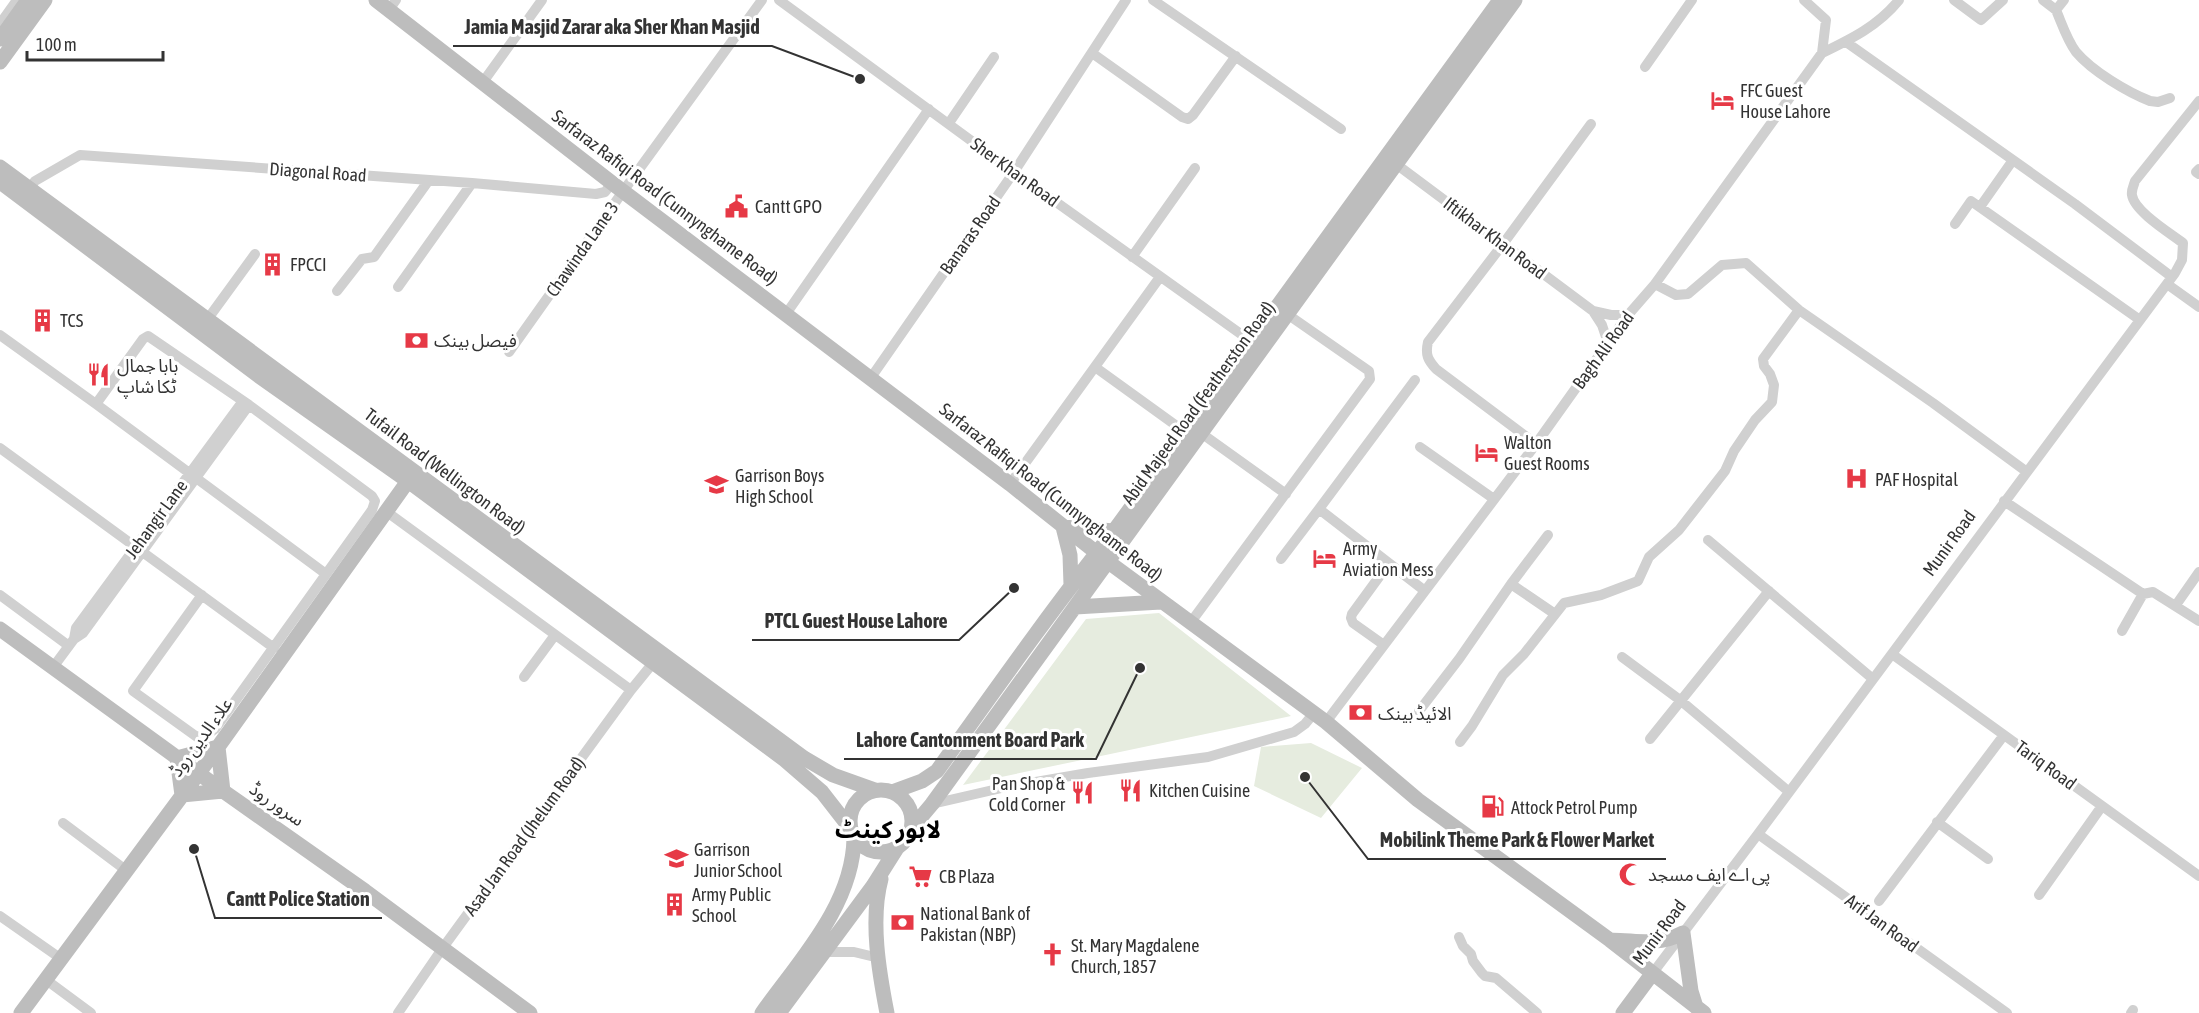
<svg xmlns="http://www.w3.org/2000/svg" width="2199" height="1013" font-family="'Asap Condensed','Noto Sans Arabic',sans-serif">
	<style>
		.green { fill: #e6ecdf }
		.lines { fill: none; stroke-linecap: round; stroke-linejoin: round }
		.street { stroke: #d0d0d0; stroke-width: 10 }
		.secondary { stroke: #bdbdbd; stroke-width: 15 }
		.labels { text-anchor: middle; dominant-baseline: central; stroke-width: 6; stroke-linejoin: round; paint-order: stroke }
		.poi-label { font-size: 18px; fill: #333; stroke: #fff; text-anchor: start }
		.street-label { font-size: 18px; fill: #333; stroke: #fff }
		.district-label { font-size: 24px; font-weight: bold; fill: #000; stroke: #fff }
		.leader { fill: none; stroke: #333; stroke-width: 2 }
		.callout-dot { fill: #333; stroke: #fff; stroke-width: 2 }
		.callout-label { font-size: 20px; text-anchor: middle; font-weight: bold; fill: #333; stroke: #fff; stroke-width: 6; stroke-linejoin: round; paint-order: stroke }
	</style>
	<rect width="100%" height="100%" fill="#fff"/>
	<!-- green -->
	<path class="green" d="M1159,613L1291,716L963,785L1086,619Z
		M1311,743L1362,768L1321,818L1254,786L1261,747Z"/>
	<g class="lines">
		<!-- street -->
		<path class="street" d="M779,0L1014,172L1252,342
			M1153,0L1341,129
			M1804,0L1826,20L1822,53
			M1954,0L1981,20L2003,0
			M2043,0L2056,10L2064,0
			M389,10L396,0
			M2056,10C2062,24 2067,40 2076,52C2092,71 2127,92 2150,101L2158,102L2170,98
			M0,24L17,0
			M1846,42L2075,204L2172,277
			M1092,53L1182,117L1188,119L1193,115L1236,56
			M1645,67L1692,0
			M483,82L542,0
			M949,123L994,57
			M1396,164L1593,311L1602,325L1608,343
			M2199,169L2196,172L2199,174
			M29,189L35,181L80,155L472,183L596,194L605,192L612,183
			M1980,207L2013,160
			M1955,224L1971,201L2140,320
			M1132,257L1195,168
			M1655,284L1676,295L1688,294L1722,265L1746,263L1799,310L1933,403L2027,472
			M2167,284L2199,307
			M398,287L472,183
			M337,291L362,259L374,257L429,180
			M1593,311L1611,315H1628
			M786,314L929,109
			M207,320L255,254
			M0,335L96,404L326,574
			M509,352L624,190L762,0
			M1095,367L1185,432
			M870,379L1014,172L1126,0
			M1415,380L1319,509L1425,591
			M96,404L143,339L148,336L249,405L372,496L375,501L372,510L215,729L205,736L197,737L133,691L202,595
			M1201,433L1286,494
			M1536,444L1436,369C1428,360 1425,355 1428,342L1503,244L1591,124
			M1420,447L1494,499
			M0,448L274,648
			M1010,484L1160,277
			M2004,501L2143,594L2153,592L2199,621
			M387,512L631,690
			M1708,540L1873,679
			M1281,559L1319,509
			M1379,577L1352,614L1351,618L1353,623L1384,645
			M1511,584L1548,535
			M0,595L69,646
			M2176,605L2199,572
			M1191,622L1370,379L1369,371L1287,314
			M2122,631L2143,594
			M74,639L76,628L243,401
			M1892,654L2199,876
			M1622,657L1680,700L1788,791
			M54,666L74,639L83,633L249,405
			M524,677L555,635
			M1419,711L1459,659L1511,584L1555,614
			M1326,722L1536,444L1628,315L1655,284L1822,53C1851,39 1878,26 1899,0
			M1650,739L1769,591
			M1460,742L1472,726L1503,675L1524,654L1564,603L1601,595L1638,581L1649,557L1679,530L1725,471L1734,451L1755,420L1772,402L1774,385L1770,374L1764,366L1763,359L1799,310
			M932,804L1006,787L1088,773L1208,757L1294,732L1305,724L1314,713
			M1937,822L1988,859
			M63,823L127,871
			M1758,834L2007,1013
			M2039,895L2102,806
			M1879,901L2004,735
			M0,916L60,958
			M1459,937L1463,946L1471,954L1473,961L1482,973L1485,976L1496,978L1537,1013
			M824,952H854L879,958
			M1652,974L1758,834L2175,273L2182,260L2183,243C2170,233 2134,211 2132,195C2131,190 2134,185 2135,181L2199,101
			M45,979L91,1013
			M398,1013L442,949L631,690L653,663
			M2131,1013L2133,1010"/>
		<!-- secondary -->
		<path class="secondary" d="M376,0L612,183L1010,484L1107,561L1326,722L1418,800L1610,940L1704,1013
			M0,39L28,0
			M0,62L45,0
			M0,167L804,758L833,775L875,790
			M0,182L259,376L408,481L785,760L822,792L850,828
			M1071,585L1070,555L1063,527L1114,531
			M1075,607L1161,602
			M0,629L223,791L365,891L530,1013
			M218,747L223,791L182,795L177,758Z
			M850 821a31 31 0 1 1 62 0a31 31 0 1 1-62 0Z
			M892,792L922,781L937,771C995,690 1052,609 1114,531L1500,0
			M911,829L932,804L1515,0
			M881,879C870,920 879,972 887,1013
			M1610,940C1636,941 1658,946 1683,933L1691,991L1696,1007
			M21,1013L218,747L408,481
			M762,1013C799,961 853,905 854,838
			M779,1013L873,886L897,848
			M1623,1013L1652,974"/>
	</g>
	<!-- icons -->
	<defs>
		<symbol id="hotel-bare" viewBox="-9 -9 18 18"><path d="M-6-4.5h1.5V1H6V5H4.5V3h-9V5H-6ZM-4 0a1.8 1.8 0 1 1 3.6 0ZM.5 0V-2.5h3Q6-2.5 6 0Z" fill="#e63946" stroke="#fff" stroke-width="2.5" paint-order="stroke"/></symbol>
		<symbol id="civic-bare" viewBox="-9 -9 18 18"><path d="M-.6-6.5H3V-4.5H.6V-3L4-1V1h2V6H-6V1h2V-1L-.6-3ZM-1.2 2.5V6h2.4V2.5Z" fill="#e63946" stroke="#fff" stroke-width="2.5" paint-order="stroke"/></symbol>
		<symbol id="building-bare" viewBox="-9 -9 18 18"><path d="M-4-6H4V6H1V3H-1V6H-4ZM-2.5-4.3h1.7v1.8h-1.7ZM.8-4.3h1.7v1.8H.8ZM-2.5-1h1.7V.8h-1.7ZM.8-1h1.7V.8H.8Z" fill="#e63946" stroke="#fff" stroke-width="2.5" paint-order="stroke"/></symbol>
		<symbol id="bank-bare" viewBox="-9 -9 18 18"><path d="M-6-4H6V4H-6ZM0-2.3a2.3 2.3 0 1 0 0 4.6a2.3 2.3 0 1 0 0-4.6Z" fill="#e63946" stroke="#fff" stroke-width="2.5" paint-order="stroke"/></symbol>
		<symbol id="restaurant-bare" viewBox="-9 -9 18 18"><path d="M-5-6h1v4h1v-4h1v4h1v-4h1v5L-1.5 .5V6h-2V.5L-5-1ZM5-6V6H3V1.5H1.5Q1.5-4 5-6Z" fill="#e63946" stroke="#fff" stroke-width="2.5" paint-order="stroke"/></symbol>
		<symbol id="hospital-bare" viewBox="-9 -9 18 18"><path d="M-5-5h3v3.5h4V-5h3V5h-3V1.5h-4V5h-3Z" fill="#e63946" stroke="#fff" stroke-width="2.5" paint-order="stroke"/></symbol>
		<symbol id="school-bare" viewBox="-9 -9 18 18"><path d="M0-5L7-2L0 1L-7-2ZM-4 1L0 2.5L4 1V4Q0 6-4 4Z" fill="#e63946" stroke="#fff" stroke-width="2.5" paint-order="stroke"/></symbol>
		<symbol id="fuel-bare" viewBox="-9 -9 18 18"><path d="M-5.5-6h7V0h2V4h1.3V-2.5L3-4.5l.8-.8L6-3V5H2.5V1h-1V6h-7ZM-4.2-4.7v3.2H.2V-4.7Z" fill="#e63946" stroke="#fff" stroke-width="2.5" paint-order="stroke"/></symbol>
		<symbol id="mosque-bare" viewBox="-9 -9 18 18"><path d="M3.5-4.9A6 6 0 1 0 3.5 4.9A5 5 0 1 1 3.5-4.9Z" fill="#e63946" stroke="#fff" stroke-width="2.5" paint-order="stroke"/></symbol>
		<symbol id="supermarket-bare" viewBox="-9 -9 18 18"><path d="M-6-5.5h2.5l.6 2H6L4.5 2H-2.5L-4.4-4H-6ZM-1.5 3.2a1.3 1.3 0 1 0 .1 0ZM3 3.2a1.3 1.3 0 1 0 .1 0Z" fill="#e63946" stroke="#fff" stroke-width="2.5" paint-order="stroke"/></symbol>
		<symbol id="church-bare" viewBox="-9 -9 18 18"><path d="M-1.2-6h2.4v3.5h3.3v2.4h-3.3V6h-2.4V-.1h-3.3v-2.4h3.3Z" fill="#e63946" stroke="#fff" stroke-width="2.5" paint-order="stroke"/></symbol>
	</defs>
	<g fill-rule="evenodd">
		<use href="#hotel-bare" x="1706" y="84" width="33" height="33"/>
		<use href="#civic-bare" x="720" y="190" width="33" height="33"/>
		<use href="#building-bare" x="256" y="248" width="33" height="33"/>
		<use href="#building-bare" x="26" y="304" width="33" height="33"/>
		<use href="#bank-bare" x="400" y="324" width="33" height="33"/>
		<use href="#restaurant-bare" x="82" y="358" width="33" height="33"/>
		<use href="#hotel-bare" x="1470" y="436" width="33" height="33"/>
		<use href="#hospital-bare" x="1840" y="462" width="33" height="33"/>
		<use href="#school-bare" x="700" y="468" width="33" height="33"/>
		<use href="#hotel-bare" x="1308" y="542" width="33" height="33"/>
		<use href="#bank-bare" x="1344" y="696" width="33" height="33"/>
		<use href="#restaurant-bare" x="1114" y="774" width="33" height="33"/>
		<use href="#restaurant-bare" x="1066" y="776" width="33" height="33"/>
		<use href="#fuel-bare" x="1476" y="790" width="33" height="33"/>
		<use href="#school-bare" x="660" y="842" width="33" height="33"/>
		<use href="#mosque-bare" x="1614" y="858" width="33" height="33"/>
		<use href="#supermarket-bare" x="904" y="860" width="33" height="33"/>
		<use href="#building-bare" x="658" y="888" width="33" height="33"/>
		<use href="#bank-bare" x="886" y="906" width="33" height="33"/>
		<use href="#church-bare" x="1036" y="938" width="33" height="33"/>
	</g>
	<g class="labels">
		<!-- poi labels -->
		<g class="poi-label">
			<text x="1740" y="90">FFC Guest<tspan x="1740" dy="21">House Lahore</tspan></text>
			<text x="755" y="206">Cantt GPO</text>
			<text x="290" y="264">FPCCI</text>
			<text x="60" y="320">TCS</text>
			<text x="434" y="340">فیصل بینک</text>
			<text x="117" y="365">بابا جمال<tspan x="117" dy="21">ٹکا شاپ</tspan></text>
			<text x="1504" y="442">Walton<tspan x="1504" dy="21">Guest Rooms</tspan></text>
			<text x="735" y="475">Garrison Boys<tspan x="735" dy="21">High School</tspan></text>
			<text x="1875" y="479">PAF Hospital</text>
			<text x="1343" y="548">Army<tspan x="1343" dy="21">Aviation Mess</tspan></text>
			<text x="1378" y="713">الائیڈ بینک</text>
			<text x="1065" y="783" text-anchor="end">Pan Shop &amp;<tspan x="1065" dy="21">Cold Corner</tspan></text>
			<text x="1149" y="790">Kitchen Cuisine</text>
			<text x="1511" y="807">Attock Petrol Pump</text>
			<text x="694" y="849">Garrison<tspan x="694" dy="21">Junior School</tspan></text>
			<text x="1648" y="874">پی اے ایف مسجد</text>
			<text x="939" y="876">CB Plaza</text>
			<text x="692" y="894">Army Public<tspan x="692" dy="21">School</tspan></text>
			<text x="920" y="913">National Bank of<tspan x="920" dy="21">Pakistan (NBP)</tspan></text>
			<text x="1071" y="945">St. Mary Magdalene<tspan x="1071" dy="21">Church, 1857</tspan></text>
		</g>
		<!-- street labels -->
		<g class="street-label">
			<text transform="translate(318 172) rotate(4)">Diagonal Road</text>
			<text transform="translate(1015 172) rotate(36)">Sher Khan Road</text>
			<text transform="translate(665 197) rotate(37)">Sarfaraz Rafiqi Road (Cunnynghame Road)</text>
			<text transform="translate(970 235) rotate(-55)">Banaras Road</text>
			<text transform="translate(1495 238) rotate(37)">Iftikhar Khan Road</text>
			<text transform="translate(582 249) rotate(-55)">Chawinda Lane 3</text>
			<text transform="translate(1603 350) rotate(-54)">Bagh Ali Road</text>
			<text transform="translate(1198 403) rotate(-54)">Abid Majeed Road (Featherston Road)</text>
			<text transform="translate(445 471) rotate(37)">Tufail Road (Wellington Road)</text>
			<text transform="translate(1051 492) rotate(38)">Sarfaraz Rafiqi Road (Cunnynghame Road)</text>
			<text transform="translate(156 519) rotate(-54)">Jehangir Lane</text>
			<text transform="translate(1949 543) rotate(-54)">Munir Road</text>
			<text transform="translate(201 737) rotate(-54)">علاء الدین روڈ</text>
			<text transform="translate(2046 765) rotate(36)">Tariq Road</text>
			<text transform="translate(277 804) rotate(35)">سرور روڈ</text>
			<text transform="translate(524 836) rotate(-54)">Asad Jan Road (Jhelum Road)</text>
			<text transform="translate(1882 923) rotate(36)">Arif Jan Road</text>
			<text transform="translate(1659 932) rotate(-53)">Munir Road</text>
		</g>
		<!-- district labels -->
		<g class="district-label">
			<text x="888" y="829">لاہور کینٹ</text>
		</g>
	</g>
	<!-- callouts -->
	<path class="leader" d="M860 79L772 46H453M1014 588L959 640H752M1140 668L1096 759H844M1305 777L1368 859H1666M194 849L215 918H382"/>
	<g class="callout-dot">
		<circle cx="860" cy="79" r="6"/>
		<circle cx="1014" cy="588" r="6"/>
		<circle cx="1140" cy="668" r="6"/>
		<circle cx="1305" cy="777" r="6"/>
		<circle cx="194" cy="849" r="6"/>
	</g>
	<g class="callout-label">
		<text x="612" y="34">Jamia Masjid Zarar aka Sher Khan Masjid</text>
		<text x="856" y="628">PTCL Guest House Lahore</text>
		<text x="970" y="747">Lahore Cantonment Board Park</text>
		<text x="1517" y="847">Mobilink Theme Park &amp; Flower Market</text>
		<text x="298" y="906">Cantt Police Station</text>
	</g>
	<!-- scale -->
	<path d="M27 51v9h136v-9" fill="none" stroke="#333333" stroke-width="3"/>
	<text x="36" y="51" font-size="18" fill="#333333" stroke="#ffffff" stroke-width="4.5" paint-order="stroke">100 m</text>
</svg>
